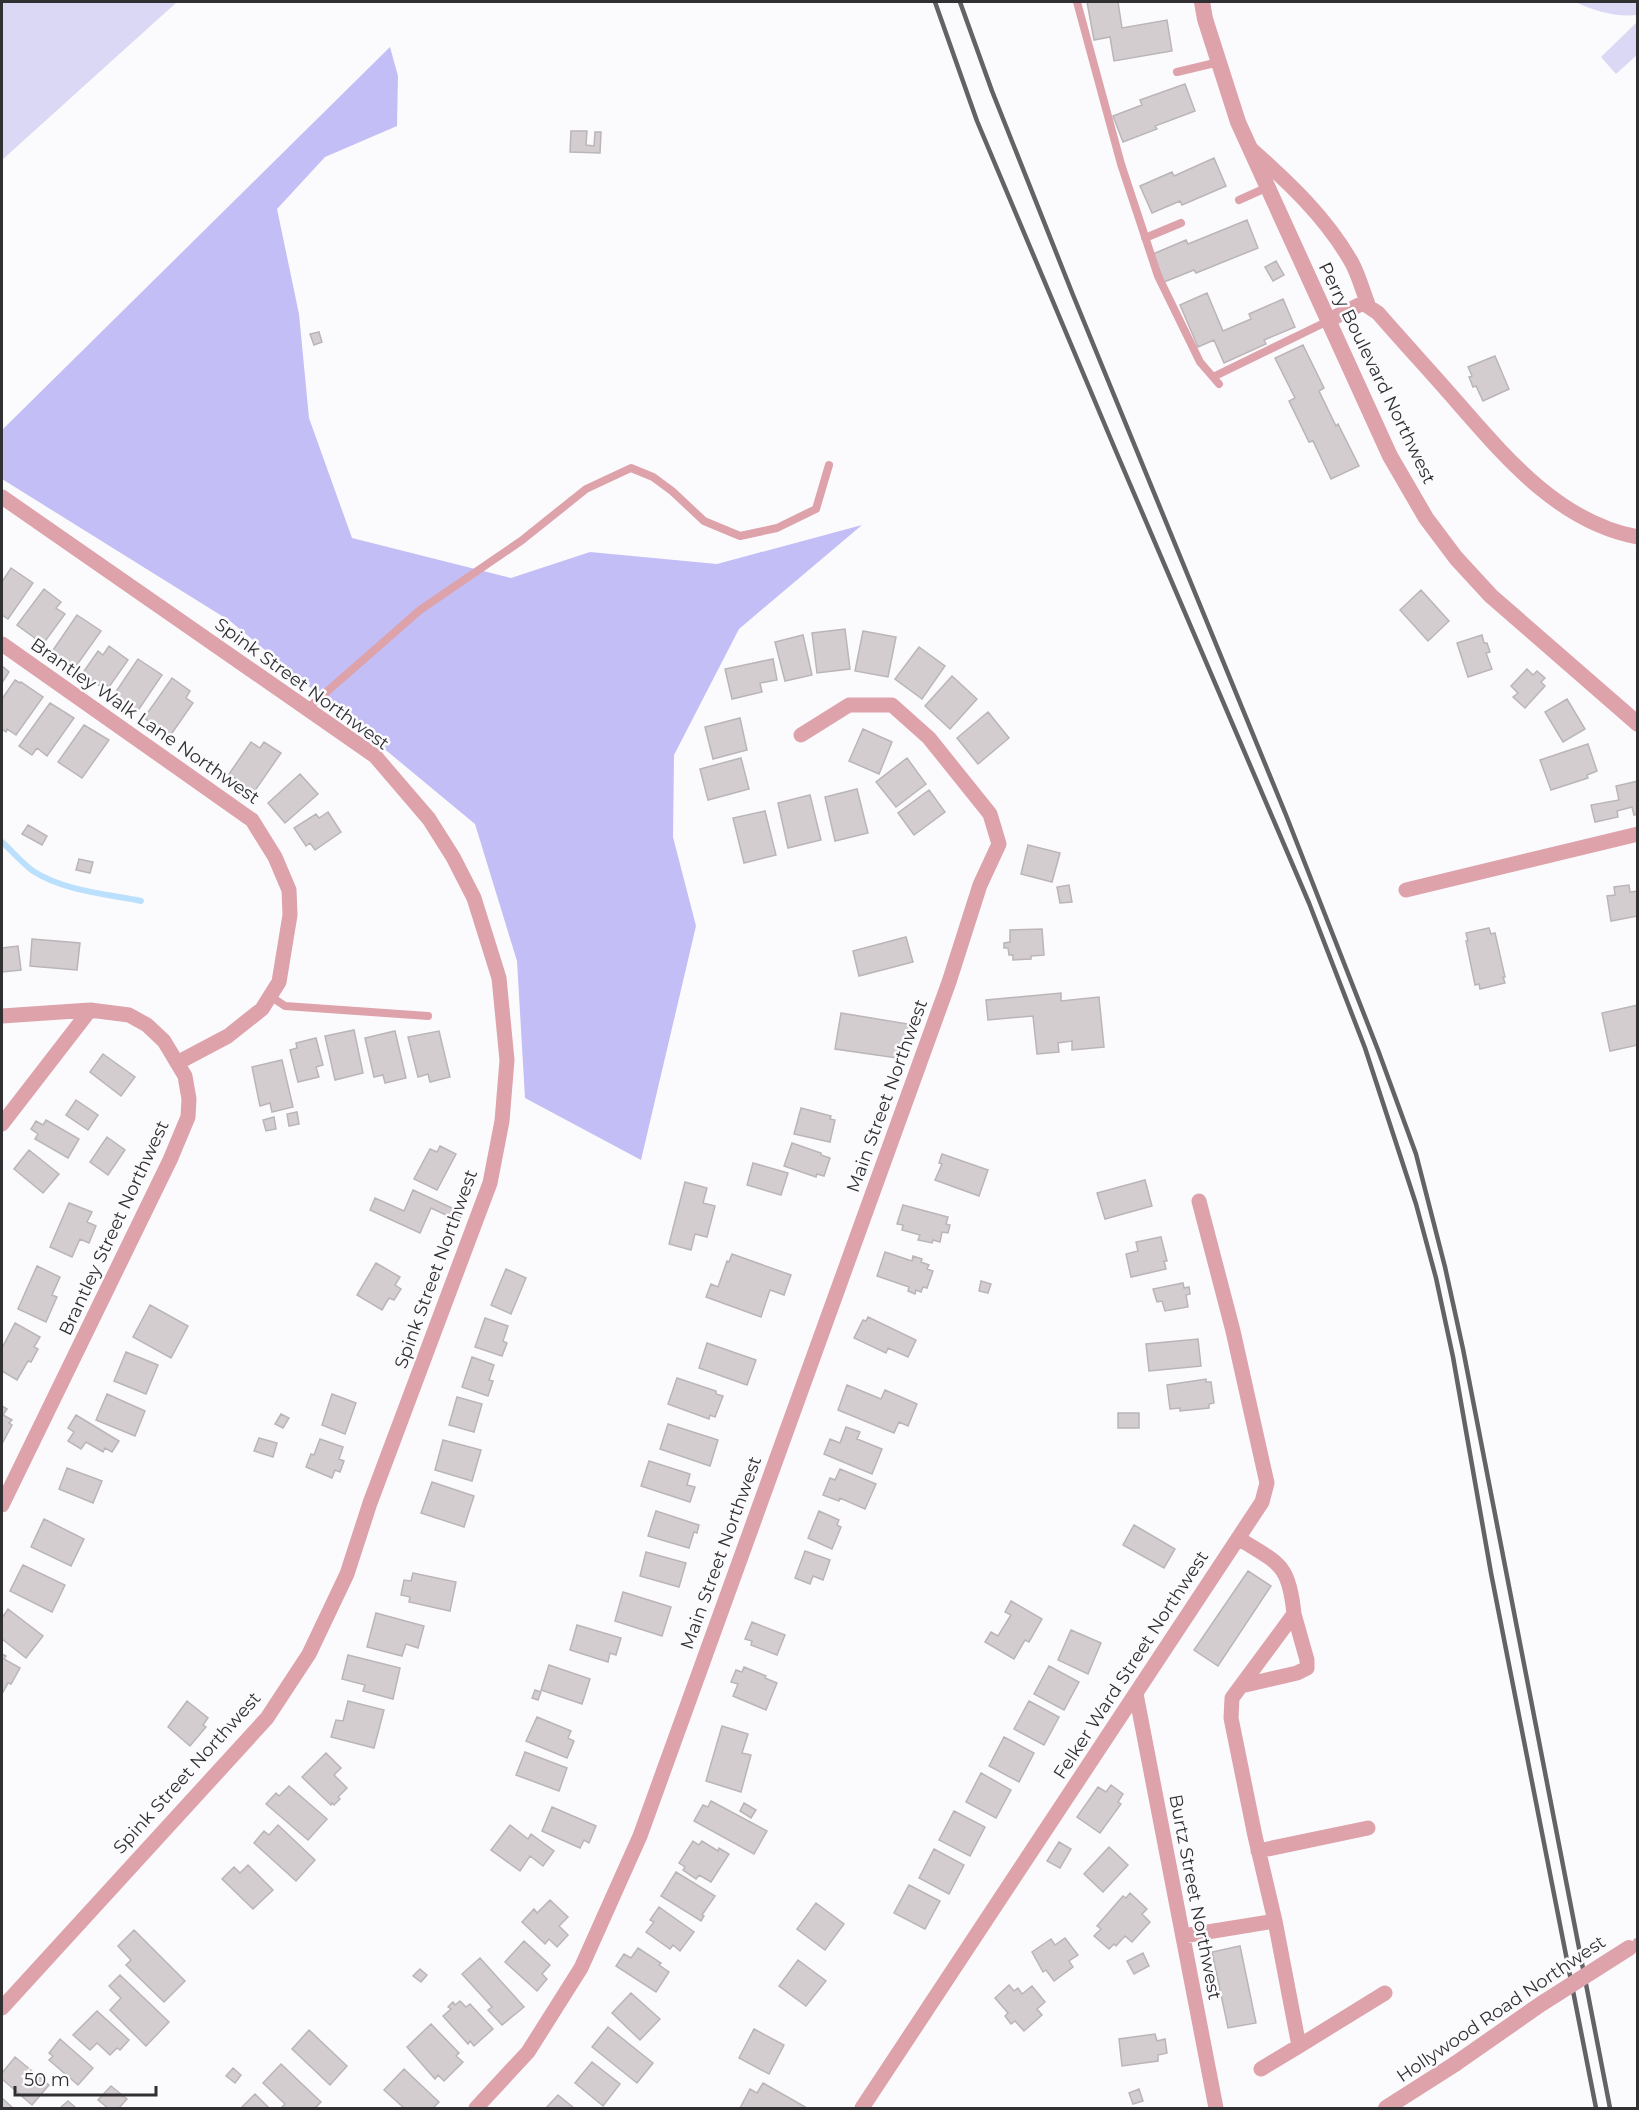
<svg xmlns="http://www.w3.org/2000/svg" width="1639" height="2110" font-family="Montserrat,sans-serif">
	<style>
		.green { fill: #dad8f4 }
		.forest { fill: #c3bef5 }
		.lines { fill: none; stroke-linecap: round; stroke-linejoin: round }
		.stream { stroke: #bae0fe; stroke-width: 6 }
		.building { fill: #d3cdcf; stroke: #bbb5b7; stroke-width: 1.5 }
		.service { stroke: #dda2aa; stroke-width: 8 }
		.minor { stroke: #dda2aa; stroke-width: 15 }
		.tertiary { stroke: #dda2aa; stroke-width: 16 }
		.rail { stroke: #636265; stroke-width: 4.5 }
		.tertiary-bridge { stroke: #dda2aa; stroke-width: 16 }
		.labels { text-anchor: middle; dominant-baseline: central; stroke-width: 5; stroke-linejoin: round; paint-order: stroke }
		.street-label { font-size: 18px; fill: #302f32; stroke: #fbfbfe }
	</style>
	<rect width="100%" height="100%" fill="#fbfbfe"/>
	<!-- green -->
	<path class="green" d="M2,2H177L2,160Z
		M1575,2H1637V15C1615,17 1595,11 1575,2Z
		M1637,22V55L1616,74L1601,57Z"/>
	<!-- forest -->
	<path class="forest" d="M390,47L398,76L397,126L325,157L277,209L299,314L309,418L352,538L511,578L590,552L717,564L862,525L739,629L674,755L673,837L696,926L641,1160L525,1098L517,961L475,824L230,621L2,479V430Z"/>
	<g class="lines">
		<!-- stream -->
		<path class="stream" d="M2,842C12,851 22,863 33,871C64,891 106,894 141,901"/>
	</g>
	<!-- building -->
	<path class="building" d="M1087,2H1118L1122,28L1167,20L1172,51L1114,61L1110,37L1094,40Z
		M1185,84L1195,111L1155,126L1157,129L1123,142L1113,116L1142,105L1140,100Z
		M571,131H587L586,145L594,146L595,132H601L600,153L570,152Z
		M1214,158L1226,186L1182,205L1180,201L1152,213L1140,186L1172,172L1174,176Z
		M1247,220L1258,248L1196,273L1194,270L1164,282L1153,254L1186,240L1188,244Z
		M1276,261L1284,275L1273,281L1265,267Z
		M1207,293L1223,331L1251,319L1249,314L1283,299L1295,327L1264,340L1266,344L1224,363L1214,340L1198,347L1180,305Z
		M319,332L322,342L314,345L310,334Z
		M1303,345L1324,388L1319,391L1336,426L1338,424L1359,466L1331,479L1313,441L1309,442L1289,401L1295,398L1275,358Z
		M1495,356L1509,389L1483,401L1476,386L1473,387L1469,377L1472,376L1468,367Z
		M11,568L33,583L8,619L2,615V582Z
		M44,589L61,602L56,608L65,614L43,644L17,625Z
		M1421,590L1449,621L1428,641L1400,610Z
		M77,615L101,631L74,669L51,653Z
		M845,629L850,669L817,673L812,633Z
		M863,631L896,637L888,677L855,671Z
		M803,635L812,675L785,681L775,642Z
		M1482,635L1484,643H1487L1490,652L1486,653L1492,669L1468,677L1457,643Z
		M109,646L128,660L109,687L103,682L100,686L82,674L98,651L103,655Z
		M919,647L945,666L922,699L895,679Z
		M138,659L162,675L137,712L113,696Z
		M773,659L777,680L760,683L762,692L732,699L725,669Z
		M2,666L9,672L2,683Z
		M1527,669L1533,675L1537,671L1545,678L1541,682L1545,686L1525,708L1513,697L1518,693L1511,686Z
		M952,676L977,699L950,729L925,706Z
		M172,678L190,691L186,698L193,703L170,736L144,718Z
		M15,680L20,683L21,682L43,697L16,735L7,729L6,732L2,729V699Z
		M1567,699L1585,729L1563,742L1545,712Z
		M50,703L74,718L47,756L37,748L32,755L19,746Z
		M988,712L1009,738L978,764L957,738Z
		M740,718L747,750L713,759L705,727Z
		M84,725L109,740L82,778L58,762Z
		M863,729L892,742L879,774L849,761Z
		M251,742L260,748L264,742L281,753L254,792L229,774Z
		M1588,744L1597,771L1587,775L1588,778L1551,790L1540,760Z
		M741,758L749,789L708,800L700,769Z
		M907,758L926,784L896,807L876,782Z
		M300,774L318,794L285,823L268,803Z
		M1638,781V814L1634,815L1632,807L1617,811L1618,817L1595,822L1591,805L1619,800L1616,786Z
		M857,789L868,833L835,841L825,797Z
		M929,790L945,812L914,835L898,813Z
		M810,795L821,840L788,848L778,803Z
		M765,811L776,855L744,863L733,818Z
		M328,812L341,832L315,850L310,843L306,846L294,828L316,814L319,818Z
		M28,825L47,836L42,845L22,834Z
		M1028,845L1060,853L1052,882L1021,874Z
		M79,859L93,862L90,873L76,870Z
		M1069,885L1072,902L1060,903L1057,887Z
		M1629,885L1630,892L1638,891V916L1611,921L1607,896L1615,895L1614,887Z
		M1489,928L1491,934L1495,933L1505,977H1503L1505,983L1480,989L1479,984L1475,985L1466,941H1468L1466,933Z
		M1042,929L1044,955L1031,956V959L1013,960V955H1009L1008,948H1004V943L1010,942V930Z
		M906,937L913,962L859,976L853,951Z
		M32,939L80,943L77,970L30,966Z
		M18,946L21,970L2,972V948Z
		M1061,993V1001L1099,997L1104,1047L1072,1050V1041L1058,1043L1059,1052L1037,1054L1033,1016L988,1020L986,1000Z
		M1638,1005V1045L1610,1051L1602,1013Z
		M841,1013L908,1024L904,1049L898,1048L897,1058L835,1049Z
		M354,1030L363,1073L335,1080L325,1036Z
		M395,1031L406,1078L385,1083L383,1075L374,1077L365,1038Z
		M439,1031L450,1077L430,1082L428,1074L418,1077L408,1037Z
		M316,1038L323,1065L316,1067L319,1077L298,1082L290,1050L297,1048L296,1043Z
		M103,1054L135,1077L121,1096L90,1072Z
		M282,1060L293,1107L272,1112L270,1103L260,1106L252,1067Z
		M76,1100L98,1115L88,1130L66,1115Z
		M801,1108L831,1116L830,1119L835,1120L830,1142L794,1134Z
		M297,1112L299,1124L289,1126L287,1114Z
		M274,1117L276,1129L266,1131L263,1120Z
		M46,1120L79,1139L68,1158L35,1139L38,1134L31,1129L36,1121L43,1125Z
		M107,1137L125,1150L108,1175L90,1162Z
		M792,1143L821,1153V1155L830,1158L824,1176L817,1174L816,1177L784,1166Z
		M440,1146L456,1154L437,1190L414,1179L430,1149L437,1152Z
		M29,1150L59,1174L43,1193L14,1169Z
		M942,1154L988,1170L979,1196L935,1180L942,1164L939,1163Z
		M753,1163L788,1173L781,1195L747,1185Z
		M1145,1180L1152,1206L1105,1219L1097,1193Z
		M685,1182L707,1188L703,1203L715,1206L707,1237L695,1234L691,1250L669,1244Z
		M413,1190L463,1213L459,1221L431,1208L420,1233L370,1210L375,1198L404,1211Z
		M69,1203L92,1212L87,1222L96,1226L89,1243L80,1239L72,1257L50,1247Z
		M903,1205L948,1217L946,1224L950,1225L948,1233L942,1232L940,1242L933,1240L932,1243L918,1240L920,1235L902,1230L903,1225L897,1224Z
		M1161,1237L1167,1261H1164L1166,1269L1131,1277L1126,1254L1138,1251L1136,1242Z
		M885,1252L912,1261L913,1256L922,1259L921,1262L929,1265L927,1269L933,1271L927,1288L923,1287L921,1292L916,1290L915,1294L908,1291L909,1287L877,1276Z
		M732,1254L791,1275L784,1295L770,1290L761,1317L706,1297L711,1284L718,1287L727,1261L729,1262Z
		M376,1263L400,1277L395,1285L401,1289L394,1300L389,1298L382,1310L357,1295Z
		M37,1266L60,1277L52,1295L57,1297L46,1322L18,1309Z
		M506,1269L526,1278L511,1314L491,1305Z
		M981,1281L991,1284L988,1293L979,1291Z
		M1183,1283L1184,1288L1189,1287L1190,1294L1186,1295L1188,1307L1165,1311L1162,1301L1157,1302L1153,1289Z
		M150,1305L188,1326L171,1358L133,1337Z
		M868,1317L916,1340L908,1357L888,1348L886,1353L854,1338L863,1320L866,1321Z
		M485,1318L508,1326L503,1341L507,1343L502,1356L475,1347Z
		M15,1323L40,1337L34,1347L38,1349L31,1362L28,1361L17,1380L2,1371V1348Z
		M1198,1339L1201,1366L1149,1371L1146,1344Z
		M707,1343L756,1360L747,1385L699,1368Z
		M126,1352L158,1365L146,1394L114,1381Z
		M472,1357L494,1365L489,1380L493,1381L488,1396L462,1387Z
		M677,1378L716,1391V1394L723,1396L715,1417L710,1415L709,1419L668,1404Z
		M1206,1379V1382H1211L1214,1403L1209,1404V1408L1180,1411V1408L1170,1409L1167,1385Z
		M847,1385L881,1399L885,1390L917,1404L908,1426L899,1422L894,1433L838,1410Z
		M107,1394L145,1411L135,1436L96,1420Z
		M332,1394L356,1403L345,1434L322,1425Z
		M457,1397L482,1404L474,1432L449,1425Z
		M2,1406L7,1409L3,1415L12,1420L9,1423L12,1425L2,1444Z
		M1118,1413H1139V1428H1118Z
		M281,1414L289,1418L283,1428L275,1424Z
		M76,1415L119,1441L112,1452L105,1448L103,1452L86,1442L81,1449L68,1441L74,1432L68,1428Z
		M668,1424L718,1440L710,1466L660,1449Z
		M846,1427L860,1432L857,1439L882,1449L872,1474L824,1454L830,1439L840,1443Z
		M259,1438L277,1443L273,1457L254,1451Z
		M320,1439L343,1447L339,1459L344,1461L340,1472L335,1470L332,1478L306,1467L311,1454L314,1455Z
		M443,1440L481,1450L472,1481L435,1470Z
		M649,1461L690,1474L687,1485L695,1487L690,1502L641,1486Z
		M67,1468L102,1481L93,1503L59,1489Z
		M840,1469L876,1484L865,1509L840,1498L839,1501L823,1495L830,1478L835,1480Z
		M432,1482L474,1496L464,1527L421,1513Z
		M656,1511L699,1525L697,1533L694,1532L689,1548L648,1536Z
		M819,1511L839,1520L837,1525L841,1527L832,1549L808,1538Z
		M44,1519L84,1539L71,1566L31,1547Z
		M1134,1525L1175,1549L1164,1568L1123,1545Z
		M805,1551L830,1560L823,1580L813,1576L810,1584L795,1578Z
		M646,1552L686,1563L679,1587L640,1576Z
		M23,1565L65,1585L52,1612L10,1591Z
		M1248,1571L1271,1586L1218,1666L1194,1650Z
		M413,1573L456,1582L450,1611L409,1602L410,1597L401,1595L404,1580L411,1581Z
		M623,1592L671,1607L662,1636L615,1621Z
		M1011,1601L1042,1619L1029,1642L1025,1640L1014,1659L985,1642L991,1632L998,1636L1011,1615L1005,1612Z
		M8,1609L43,1636L26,1658L2,1639V1618Z
		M376,1613L424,1626L418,1648L406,1644L402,1656L367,1647Z
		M752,1622L785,1635L777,1655L751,1645L752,1641L745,1639Z
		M577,1625L621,1638L616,1655L610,1653L608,1662L570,1650Z
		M1071,1630L1101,1643L1088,1674L1058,1660Z
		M2,1654L6,1656L4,1659L20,1668L11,1684L8,1683L2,1694Z
		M348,1655L400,1668L393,1699L363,1691L365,1685L342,1679Z
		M549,1665L590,1679L582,1704L541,1690Z
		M1049,1666L1079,1682L1064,1710L1034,1694Z
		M744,1667L766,1676L765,1678L777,1683L766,1710L733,1696L738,1684L731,1682L736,1670L742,1672Z
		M535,1690L541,1692L538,1700L532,1698Z
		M187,1701L208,1718L203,1725L206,1727L190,1746L168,1727Z
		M348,1701L384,1710L374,1748L331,1737L336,1720L343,1721Z
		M1029,1701L1059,1717L1044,1745L1014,1729Z
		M537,1717L571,1731L568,1738L574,1741L567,1758L526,1741Z
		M722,1726L748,1734L742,1753L751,1755L741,1792L706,1781Z
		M1004,1737L1034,1753L1019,1782L989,1766Z
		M525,1752L567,1768L559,1791L516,1775Z
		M326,1753L341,1768L334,1775L347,1788L338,1797L340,1799L334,1805L332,1803L331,1805L302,1777Z
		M981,1773L1011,1790L996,1818L966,1802Z
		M1111,1785L1123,1794L1118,1802L1121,1804L1100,1833L1077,1817L1098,1787L1106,1792Z
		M289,1786L327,1819L308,1840L266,1804L276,1793L279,1796Z
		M711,1801L767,1831L754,1854L694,1821L703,1805L708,1807Z
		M744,1803L756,1810L751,1818L740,1811Z
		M552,1807L596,1826L589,1843L584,1840L580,1848L542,1831Z
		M954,1811L985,1827L970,1856L939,1840Z
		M278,1825L315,1860L296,1881L254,1843L264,1831L269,1835Z
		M510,1825L528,1839L531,1834L554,1851L543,1866L530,1856L520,1871L491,1850Z
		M693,1841L699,1845L702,1841L718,1851L719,1848L729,1854L711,1882L699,1875L696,1879L683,1870L685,1867L679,1863Z
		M1059,1842L1071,1849L1060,1868L1047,1861Z
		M1109,1847L1128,1865L1103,1892L1084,1874Z
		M934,1849L964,1865L949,1894L919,1878Z
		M248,1865L273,1890L253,1909L222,1879L234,1867L240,1873Z
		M676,1872L715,1896L702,1915L704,1916L701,1921L661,1896Z
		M909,1885L940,1901L925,1929L894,1913Z
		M1130,1893L1147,1909L1142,1914L1150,1922L1132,1942L1125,1936L1116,1946L1114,1944L1109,1949L1094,1936L1101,1929L1097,1926L1123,1896L1126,1898Z
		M550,1900L568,1917L559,1926L568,1935L557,1947L549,1939L545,1944L522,1922L534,1909L537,1913Z
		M816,1903L844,1924L825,1950L797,1929Z
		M659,1907L694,1932L680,1951L673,1945L670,1949L646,1932L654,1922L650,1920Z
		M134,1930L185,1981L164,2002L126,1965L131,1960L118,1946Z
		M1065,1938L1078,1955L1069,1961L1073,1967L1054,1981L1046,1970L1043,1972L1032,1952L1051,1939L1055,1945Z
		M524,1941L550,1965L542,1974L547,1979L537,1991L505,1962Z
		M1240,1946L1256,2023L1228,2028L1212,1952Z
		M638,1948L661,1963L659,1965L669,1972L656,1992L616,1966L624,1954L631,1958Z
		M1143,1953L1149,1966L1134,1974L1127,1961Z
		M480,1958L524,2007L502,2025L488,2010L492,2007L462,1974Z
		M798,1960L826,1981L806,2006L779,1986Z
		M420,1969L427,1975L421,1982L413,1976Z
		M120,1975L169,2022L146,2046L110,2010L121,1998L109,1986Z
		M1009,1985L1014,1991L1018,1988L1022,1994L1032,1986L1045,2002L1037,2009L1042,2015L1024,2031L1015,2021L1011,2024L1005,2016L1008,2013L995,1998Z
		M631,1993L660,2019L640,2040L612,2013Z
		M460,2001L466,2007L470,2004L493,2029L474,2046L470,2041L468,2044L443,2016L451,2009L448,2007L453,2002L455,2005Z
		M97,2011L129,2040L120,2050L117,2048L110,2055L97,2043L90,2050L73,2035Z
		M431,2024L459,2053L456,2056L463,2062L444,2081L438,2075L435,2079L407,2047Z
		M608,2027L653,2063L637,2083L592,2047Z
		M754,2029L784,2045L769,2074L739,2058Z
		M309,2030L347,2066L330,2085L292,2049Z
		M1155,2034L1157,2041L1165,2039L1167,2053L1158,2055V2061L1122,2066L1119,2039Z
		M60,2039L93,2068L78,2085L49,2060L53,2056L49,2053Z
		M15,2057L49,2085L32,2105L2,2079V2073Z
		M592,2062L620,2084L603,2106L575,2083Z
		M281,2064L321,2102L315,2108H284L282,2107L285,2104L263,2083Z
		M233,2068L241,2075L235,2083L226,2076Z
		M404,2069L439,2102L433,2108H404L384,2090Z
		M763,2083L807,2108H740L750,2089L757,2093Z
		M111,2086L127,2099L119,2108H108L98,2100Z
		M1139,2089L1143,2101L1133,2104L1129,2093Z
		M255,2094L269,2108H241Z
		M558,2095L574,2108H546Z
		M2,2098L13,2108H2Z
		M68,2101L76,2108H60Z"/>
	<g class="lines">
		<!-- service -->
		<path class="service" d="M1077,2L1121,164L1158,276L1200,362L1219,384
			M1177,72L1219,62
			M1239,200L1268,187
			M1145,238L1181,223
			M1213,377L1328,321
			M307,709L420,610L521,541L586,489L631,468L653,477L672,491L704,521L740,536L777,528L816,509L829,465
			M270,996L285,1006L428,1016
			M1637,1942L1638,1946"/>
		<!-- minor -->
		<path class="minor" d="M1250,148C1289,183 1326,217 1352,263C1359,276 1363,292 1369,307
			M1329,320L1363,303L1378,313C1404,343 1431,372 1457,402C1506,458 1560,523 1638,537
			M2,497L375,756L429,819L453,857L474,898L499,978L507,1060L502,1121L490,1183L370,1503L347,1574L309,1654L267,1718L2,2008
			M2,644L252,820L275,857L289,890L290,915L279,982L262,1009L228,1036L177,1063
			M1406,890L1638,834
			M2,1016L90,1010L129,1015L147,1025L164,1041L185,1076L189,1099L188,1117L170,1160L2,1505
			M2,1124L90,1010
			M1238,1538C1279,1564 1289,1563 1294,1614L1232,1698L1231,1718L1255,1836L1275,1921
			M1241,1686L1297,1673L1307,1668V1660L1294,1614
			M1136,1694L1216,2108
			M1258,1851L1368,1828
			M1183,1936L1275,1921L1299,2046L1261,2069
			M1299,2046L1385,1993
			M476,2108L528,2052L581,1968L640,1836L949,982L980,885L999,844L990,814L929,738L892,705H849L801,735
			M862,2108L1262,1502L1267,1483L1233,1331L1199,1201"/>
		<!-- tertiary -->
		<path class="tertiary" d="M1202,2L1205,19L1238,122L1390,456L1426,518L1456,558L1491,596L1638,724
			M1386,2108L1455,2064"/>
		<!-- rail -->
		<path class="rail" d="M935,2L977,121L1115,449L1309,903L1365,1048L1416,1204L1436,1278L1453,1357L1491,1573L1596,2108
			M960,2L992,91L1073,295L1286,815L1378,1050L1416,1154L1445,1267L1463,1349L1610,2108"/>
		<!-- tertiary-bridge -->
		<path class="tertiary-bridge" d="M1455,2064L1541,2004L1629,1948"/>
	</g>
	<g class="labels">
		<!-- street labels -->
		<g class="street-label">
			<text transform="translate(1377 373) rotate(64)">Perry Boulevard Northwest</text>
			<text transform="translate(302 684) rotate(36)">Spink Street Northwest</text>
			<text transform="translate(145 721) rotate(35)">Brantley Walk Lane Northwest</text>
			<text transform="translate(887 1096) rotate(-70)">Main Street Northwest</text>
			<text transform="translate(114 1228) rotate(-65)">Brantley Street Northwest</text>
			<text transform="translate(436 1269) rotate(-70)">Spink Street Northwest</text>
			<text transform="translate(721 1553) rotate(-70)">Main Street Northwest</text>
			<text transform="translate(1131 1665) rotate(-57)">Felker Ward Street Northwest</text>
			<text transform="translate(187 1773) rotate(-48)">Spink Street Northwest</text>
			<text transform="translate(1195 1897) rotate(79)">Burtz Street Northwest</text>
			<text transform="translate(1501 2009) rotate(-34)">Hollywood Road Northwest</text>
		</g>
	</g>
	<!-- border -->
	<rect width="1639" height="2110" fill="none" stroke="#302f32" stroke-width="6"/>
	<!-- scale -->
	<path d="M15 2086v9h141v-9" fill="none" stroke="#302f32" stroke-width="3"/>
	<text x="24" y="2086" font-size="18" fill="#302f32" stroke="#fbfbfe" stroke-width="4.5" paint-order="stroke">50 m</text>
</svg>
